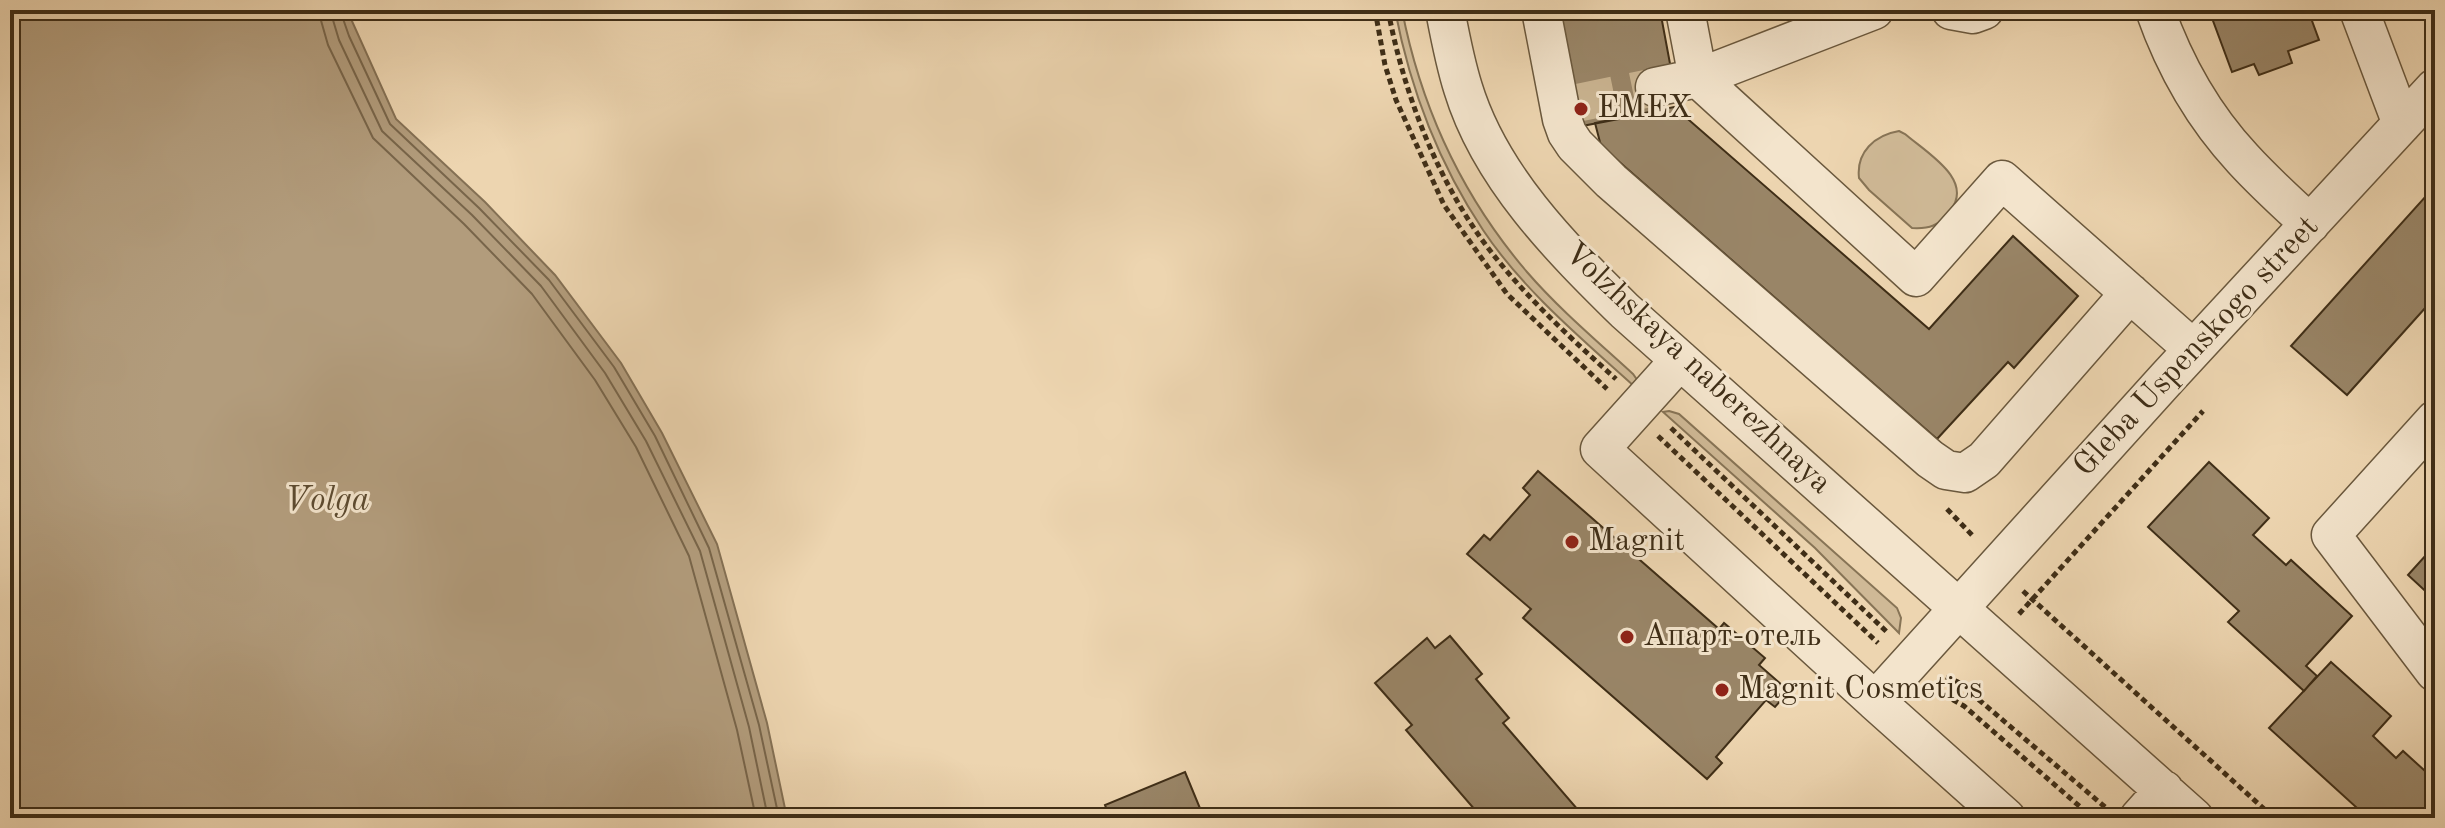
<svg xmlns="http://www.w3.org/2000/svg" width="2445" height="828" font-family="'Old Standard TT',serif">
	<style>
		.green { fill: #cfb996; stroke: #877456; stroke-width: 2 }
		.water { fill: #b29c7c; stroke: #847054; stroke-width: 2 }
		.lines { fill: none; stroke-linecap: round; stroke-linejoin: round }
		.shore { stroke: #78654a; stroke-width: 2 }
		.building { fill: #998567; stroke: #3f2e17; stroke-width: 2 }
		.minor-tunnel { stroke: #cab491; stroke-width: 38; stroke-dasharray: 38 19; stroke-linecap: butt }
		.minor-casing { stroke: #6a583d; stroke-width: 41 }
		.path { stroke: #3f2e17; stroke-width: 5; stroke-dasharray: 6 4; stroke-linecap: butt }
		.minor { stroke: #f3e4cc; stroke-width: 38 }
		.poi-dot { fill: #8f2418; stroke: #f3e4cc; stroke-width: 3 }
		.labels { text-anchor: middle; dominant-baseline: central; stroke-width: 6; stroke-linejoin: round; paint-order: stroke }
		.poi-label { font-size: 32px; fill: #3f2e17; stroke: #f3e4cc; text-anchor: start }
		.street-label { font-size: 32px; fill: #3f2e17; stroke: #f3e4cc }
		.water-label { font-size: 34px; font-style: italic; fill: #5c4a30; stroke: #f3e4cc }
	</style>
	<rect width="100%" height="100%" fill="#edd5b0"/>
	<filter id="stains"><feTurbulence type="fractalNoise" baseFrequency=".0025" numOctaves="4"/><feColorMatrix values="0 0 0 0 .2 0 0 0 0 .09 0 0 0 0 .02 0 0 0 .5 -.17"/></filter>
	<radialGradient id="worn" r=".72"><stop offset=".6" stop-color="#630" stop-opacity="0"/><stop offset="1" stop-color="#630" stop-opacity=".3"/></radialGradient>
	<!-- green -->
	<path class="green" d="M1395,10H1402C1421,107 1463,197 1527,272C1559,309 1597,341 1633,374L1638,381L1635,387C1582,339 1523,290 1483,230C1439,164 1410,88 1395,10Z
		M1899,131L1905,134C1927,153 1975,180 1950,211C1939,226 1929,229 1912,228L1869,190L1859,178C1856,152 1875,135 1899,131Z
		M1669,411L1679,414L1897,608L1901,618L1899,633L1815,548L1663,412Z"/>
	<!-- water -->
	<path class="water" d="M10,10H347L396,119L485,202L555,275L621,363L662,433L717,544L767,723L787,818H10Z"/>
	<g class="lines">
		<!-- shore -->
		<path class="shore" d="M318,10L328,45L373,138L464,224L532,294L595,380L636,447L689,556L737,730L756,818
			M330,10L339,40L382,131L472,215L541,286L605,373L646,441L700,551L749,727L768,818
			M340,10L349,36L390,124L479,208L549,280L614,367L655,436L709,548L759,725L779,818"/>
	</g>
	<!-- building -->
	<path class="building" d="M1560,10H1660L1671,69L1655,87L1661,111L1582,126Z
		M2209,10H2308L2319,40L2288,51L2292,63L2259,75L2254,64L2232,72Z
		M1674,107L1929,329L2013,236L2078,296L2014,368L2008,362L1937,439L1601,146L1595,123Z
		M2435,186V297L2347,395L2291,346Z
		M2209,462L2269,518L2253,535L2286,565L2291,560L2352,616L2306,666L2317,676L2304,691L2228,622L2239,611L2148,527Z
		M1538,471L1719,629L1724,623L1765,658L1759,665L1789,691L1775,707L1766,700L1716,757L1722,763L1707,779L1523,618L1531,609L1467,554L1484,535L1490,540L1530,495L1523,488Z
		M2435,545V600L2408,575Z
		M1450,636L1482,674L1476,679L1509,718L1503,723L1585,818H1482L1406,730L1412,725L1375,683L1427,638L1435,648Z
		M2331,662L2391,716L2373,736L2396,758L2403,751L2435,780V818H2346L2356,807L2269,728Z
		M1185,772L1204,818H1110L1105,805Z"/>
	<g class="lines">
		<!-- minor-tunnel -->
		<path class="minor-tunnel" d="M1577,103L1655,87"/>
		<defs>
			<path id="minor" d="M1445,10C1450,36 1455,63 1463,88C1490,177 1561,248 1625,311L2194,818
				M1541,10L1562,119L1567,133L1575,145L1611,181L1930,459L1946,470L1965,473L1984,460L2130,293
				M1685,10L1698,78L1916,277L2002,180L2193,349
				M1951,10L1973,14L1984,10
				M2155,10C2174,64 2204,117 2243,159C2264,182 2287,203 2310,224
				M2359,10L2402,124
				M1655,87L1698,78L1874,10
				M1680,360L1600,449L1875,701
				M2435,420L2331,535L2435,672
				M2006,818L1875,701L2167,378L2435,88
				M2139,818L2164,790"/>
		</defs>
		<!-- minor casing -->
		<use href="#minor" class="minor-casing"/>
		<!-- path -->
		<path class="path" d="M1375,10L1385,65L1396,100L1444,205L1507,294L1607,389
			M1388,10C1403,89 1433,170 1480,237C1518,290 1567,335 1616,379
			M1671,428L1888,633
			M1658,436L1878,643
			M1947,509L1973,536
			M2023,591L2274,818
			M2019,614L2203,411
			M1946,677L1958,682L2105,807
			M1935,690L1964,706L2093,818"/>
		<!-- minor -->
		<use href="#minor" class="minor"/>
	</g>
	<!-- markers -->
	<g class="poi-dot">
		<circle cx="1581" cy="109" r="8"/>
		<circle cx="1572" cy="542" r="8"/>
		<circle cx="1627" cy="637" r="8"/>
		<circle cx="1722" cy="690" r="8"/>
	</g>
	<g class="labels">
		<!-- poi labels -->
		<g class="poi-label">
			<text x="1597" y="109">EMEX</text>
			<text x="1588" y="542">Magnit</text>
			<text x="1643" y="637">Апарт-отель</text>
			<text x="1738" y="690">Magnit Cosmetics</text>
		</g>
		<!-- street labels -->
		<g class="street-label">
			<text transform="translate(2197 347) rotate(-47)">Gleba Uspenskogo street</text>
			<text transform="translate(1697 369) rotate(43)">Volzhskaya naberezhnaya</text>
		</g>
		<!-- water labels -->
		<g class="water-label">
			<text x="327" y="501">Volga</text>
		</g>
	</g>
	<!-- margin -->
	<rect width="2445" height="828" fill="none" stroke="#edd5b0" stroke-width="40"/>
	<rect x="12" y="12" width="2421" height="804" fill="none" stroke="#3f2e17" stroke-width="4"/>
	<rect x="20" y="20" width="2405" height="788" fill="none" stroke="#3f2e17" stroke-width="2"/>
	<rect width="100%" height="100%" filter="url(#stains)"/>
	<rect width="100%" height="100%" fill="url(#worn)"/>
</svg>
